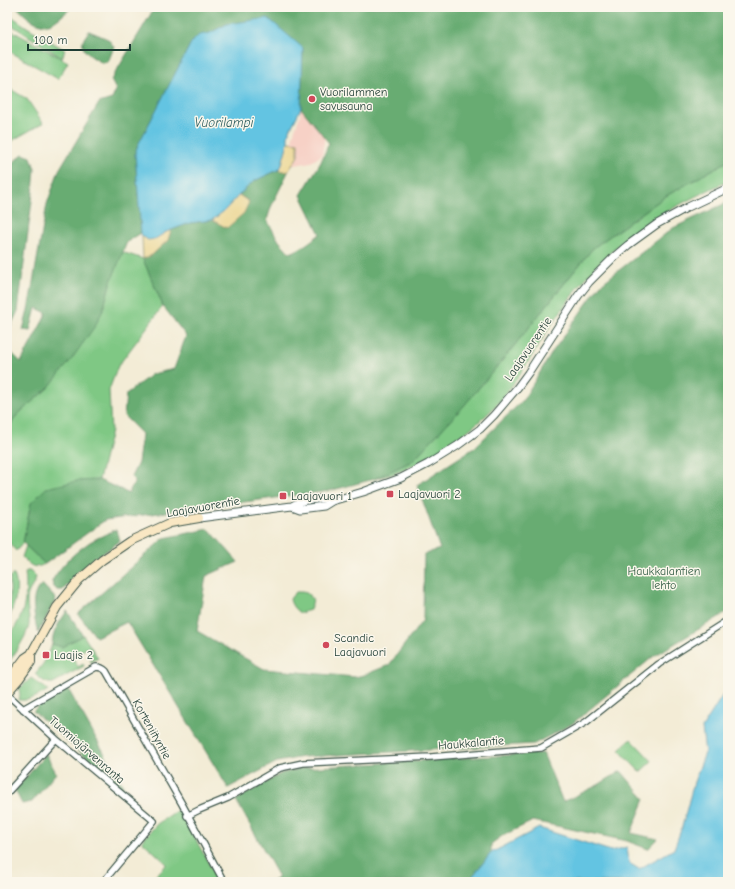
<svg xmlns="http://www.w3.org/2000/svg" width="735" height="889" font-family="'Comic Neue',sans-serif">
	<style>
		.built { fill: #f7d1c6 }
		.green { fill: #7fc884; stroke: #4f825c }
		.forest { fill: #67ac72; stroke: #437453 }
		.sand { fill: #eeda9e; stroke: #868c69 }
		.water { fill: #64c4e2; stroke: #42808b }
		.lines { fill: none; stroke-linecap: round; stroke-linejoin: round }
		.minor-casing { stroke: #3f574c; stroke-width: 8 }
		.tertiary-casing { stroke: #3f574c; stroke-width: 9 }
		.secondary-casing { stroke: #3f574c; stroke-width: 10 }
		.minor { stroke: #fff; stroke-width: 5.5 }
		.tertiary { stroke: #fff; stroke-width: 7 }
		.secondary { stroke: #f9e7c3; stroke-width: 8 }
		.poi-dot { fill: #d1495b; stroke: #fbf7ec; stroke-width: 1.5 }
		.labels { text-anchor: middle; dominant-baseline: central; stroke-width: 3; stroke-linejoin: round; paint-order: stroke }
		.poi-label { font-size: 12px; fill: #1f3d34; stroke: #fbf7ec; text-anchor: start }
		.street-label { font-size: 12px; fill: #1f3d34; stroke: #fbf7ec }
		.park-label { font-size: 12px; fill: #376048; stroke: #fbf7ec }
		.water-label { font-size: 13px; font-style: italic; fill: #305f60; stroke: #fbf7ec }
	</style>
	<rect width="100%" height="100%" fill="#fbf7ec"/>
	<filter id="ink" filterUnits="userSpaceOnUse"><feTurbulence type="fractalNoise" baseFrequency=".025" numOctaves="2"/><feDisplacementMap in="SourceGraphic" scale="8" xChannelSelector="R" yChannelSelector="G"/><feConvolveMatrix kernelMatrix="1 2 1 2 8 2 1 2 1" color-interpolation-filters="sRGB"/></filter>
	<filter id="wash" filterUnits="userSpaceOnUse"><feTurbulence type="fractalNoise" baseFrequency=".012" numOctaves="4" result="noise"/><feDisplacementMap in="SourceGraphic" scale="16" xChannelSelector="R" yChannelSelector="G"/><feGaussianBlur stdDeviation="0.9" result="paint"/><feColorMatrix in="noise" values="0 0 0 0 0 0 0 0 0 0 0 0 0 0 0 0 0 1.4 0 .05"/><feComposite in="paint" operator="in"/></filter>
	<g filter="url(#wash)">
		<rect width="100%" height="100%" fill="#f3ecd6"/>
		<!-- built -->
		<path class="built" d="M303,88L326,129L322,155L311,162L289,166L293,135L300,115Z"/>
		<!-- green -->
		<path class="green" d="M7,13L27,27L65,50L62,58L7,22Z
			M7,28L68,62L58,79L7,50Z
			M7,87L27,99L43,123L15,139L7,146Z
			M728,161V181C684,201 637,225 603,260C587,275 573,294 561,311C540,340 524,372 501,400C479,426 430,460 398,472C390,475 382,477 375,479L412,461L462,408L505,357L593,248L666,196Z
			M122,252L143,259L163,306L118,366L109,390L111,431L99,480L77,481L31,503L23,543L16,551L7,540V430L17,415L49,387L103,310L110,284Z
			M26,546L45,564C32,570 31,565 22,557Z
			M27,571H30L36,577C35,584 30,588 28,594C25,605 30,615 29,625C28,634 13,657 7,664C7,658 6,647 7,641C9,636 15,628 18,622C26,607 27,589 25,572Z
			M12,575H14C21,590 12,610 7,624V611L10,599V577Z
			M296,592C307,592 307,592 313,600L310,610L300,613C295,610 291,605 290,599L293,595Z
			M83,635L98,658L91,662L90,660L93,658L87,648L72,656L78,667L83,664L84,666L53,683C45,684 41,679 35,674C43,665 49,656 52,644L62,647Z
			M31,678L48,690C38,696 30,701 19,700L20,695L19,689Z
			M631,739L652,761L640,772L619,750Z
			M179,809L219,882H150L167,864L142,841L157,824Z"/>
		<!-- forest -->
		<path class="forest" d="M17,7H72L70,9C64,14 57,21 49,24C37,27 25,16 17,7Z
			M155,7H728V161L666,196L593,248L505,357L462,408L412,461L374,479L329,491L105,520L45,564L23,543L31,503L46,488L77,481L99,480L122,490L128,494L135,481L131,477L138,463L142,434L124,416L126,394L152,374L174,369L186,336L163,306L143,259L152,255L168,240L171,230L190,223L212,220L227,228L249,201L239,195L254,181L278,170L288,172L271,207L267,220L279,241L290,253C301,249 311,241 320,234L301,195L321,162L329,143L301,108L303,48L227,24L210,33L199,35L191,43L138,145L135,153L141,233L127,242L110,284L103,310L95,326L71,360L49,387L17,415L7,430V363L12,353L21,362L47,313L36,308L30,331L23,330L28,310L47,204L59,170L99,103L112,99L116,90L111,80Z
			M89,31L108,39L114,47L108,62L102,63C95,58 81,53 83,42C83,39 87,34 89,31Z
			M23,154L31,157L35,169L33,193L18,311L7,334V167Z
			M728,202V611L724,614L654,656L572,724L534,744L303,757L277,762L228,788L127,622L96,637L78,614L164,538L209,529L238,562L206,576L197,631L264,669L355,677L364,675L389,665L423,620L424,554L440,549L417,485L474,448L523,400L553,351L600,285L673,228Z
			M116,529L120,541L87,565L63,590H57L53,586L52,581C61,565 75,552 90,542C98,537 108,534 116,529Z
			M42,584L56,599L38,633C35,623 31,601 36,592C37,589 40,586 42,584Z
			M67,611L83,635L62,647L52,644C53,630 59,623 67,611Z
			M68,689L127,793L33,711L38,706Z
			M543,753L563,802L598,785L621,771L645,799L631,833L658,839L648,849L627,841L533,821L502,836L491,844V853L468,882H271L279,877L236,800L282,773L304,768Z
			M46,754L56,773L32,802L22,804L15,790Z"/>
		<!-- sand -->
		<path class="sand" d="M288,142L298,143V156L288,172L278,170L281,167Z
			M239,195L249,202L244,213L227,228L212,220L224,211Z
			M171,230L168,240L152,255L143,259L142,236C154,244 160,234 171,230Z"/>
		<!-- water -->
		<path class="water" d="M268,18L303,48L301,108L288,134V142L281,167L278,170L254,181L239,195L224,211L212,220L190,223L166,232L155,239L148,240L142,236L141,233L135,153L138,145L191,43L199,35L210,33L227,24Z
			M728,689V882H468L491,853L539,828L611,851L627,847L629,863L639,869L674,849L682,827L694,782L705,753L702,728L724,693Z"/>
	</g>
	<g filter="url(#ink)">
		<g class="lines">
			<defs>
				<path id="minor" d="M7,694L56,739L154,821L103,882
					M23,709L96,667C100,667 103,668 106,671L182,804L224,882
					M7,793L56,739
					M187,816L199,810L228,798L280,768L303,763L431,757L541,748L586,722L659,664L728,620"/>
				<path id="tertiary" d="M292,506C303,499 319,497 332,501
					M199,518L292,506L300,509L324,506L332,501L363,492L401,478L428,464L457,446L480,429L494,415L517,388L528,373L578,296L589,282L614,257L628,245L657,224L688,207L728,188"/>
				<path id="secondary" d="M7,682L25,658L31,654
					M7,693L19,679L31,662V654L57,607L79,580L102,560L130,541L170,523L199,518"/>
			</defs>
			<!-- minor casing -->
			<use href="#minor" class="minor-casing"/>
			<!-- tertiary casing -->
			<use href="#tertiary" class="tertiary-casing"/>
			<!-- secondary casing -->
			<use href="#secondary" class="secondary-casing"/>
			<!-- minor -->
			<use href="#minor" class="minor"/>
			<!-- tertiary -->
			<use href="#tertiary" class="tertiary"/>
			<!-- secondary -->
			<use href="#secondary" class="secondary"/>
		</g>
	</g>
	<!-- markers -->
	<g class="poi-dot">
		<circle cx="312" cy="99" r="4"/>
		<rect x="386" y="490" width="8" height="8" rx="2"/>
		<rect x="279" y="492" width="8" height="8" rx="2"/>
		<circle cx="326" cy="645" r="4"/>
		<rect x="42" y="651" width="8" height="8" rx="2"/>
	</g>
	<g class="labels">
		<!-- poi labels -->
		<g class="poi-label">
			<text x="320" y="92">Vuorilammen<tspan x="320" dy="14">savusauna</tspan></text>
			<text x="398" y="494">Laajavuori 2</text>
			<text x="291" y="496">Laajavuori 1</text>
			<text x="334" y="638">Scandic<tspan x="334" dy="14">Laajavuori</tspan></text>
			<text x="54" y="655">Laajis 2</text>
		</g>
		<!-- street labels -->
		<g class="street-label">
			<text transform="translate(528 349) rotate(-56)">Laajavuorentie</text>
			<text transform="translate(203 507) rotate(-10)">Laajavuorentie</text>
			<text transform="translate(152 729) rotate(61)">Korteniityntie</text>
			<text transform="translate(471 743) rotate(-5)">Haukkalantie</text>
			<text transform="translate(87 750) rotate(41)">Tuomiojärvenranta</text>
		</g>
		<!-- park labels -->
		<g class="park-label">
			<text x="664" y="571">Haukkalantien<tspan x="664" dy="14">lehto</tspan></text>
		</g>
		<!-- water labels -->
		<g class="water-label">
			<text x="224" y="122">Vuorilampi</text>
		</g>
	</g>
	<!-- margin -->
	<rect width="735" height="889" fill="none" stroke="#fbf7ec" stroke-width="24"/>
	<!-- scale -->
	<path d="M28 44v6h102v-6" fill="none" stroke="#1f3d34" stroke-width="2"/>
	<text x="34" y="44" font-size="12" fill="#1f3d34" stroke="#fbf7ec" stroke-width="3" paint-order="stroke">100 m</text>
</svg>
